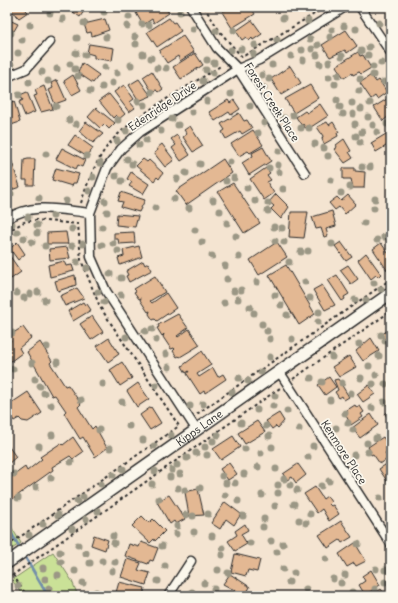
<svg xmlns="http://www.w3.org/2000/svg" width="398" height="603" font-family="Delius,sans-serif">
	<style>
		.green { fill: #cae197; stroke: #7a8661 }
		.lines { fill: none; stroke-linecap: round; stroke-linejoin: round }
		.stream { stroke: #738faa; stroke-width: 3 }
		.building { fill: #e3b893; stroke: #2b2b2b }
		.street-casing { stroke: #2b2b2b; stroke-width: 11 }
		.secondary-casing { stroke: #2b2b2b; stroke-width: 14 }
		.path { stroke: #2b2b2b; stroke-width: 2; stroke-dasharray: 3 3; stroke-linecap: butt }
		.street { stroke: #fbf7ec; stroke-width: 8 }
		.secondary { stroke: #fbf7ec; stroke-width: 11 }
		.tree { fill: #9b9785 }
		.labels { text-anchor: middle; dominant-baseline: central; stroke-width: 3.5; stroke-linejoin: round; paint-order: stroke }
		.street-label { font-size: 11px; fill: #2b2b2b; stroke: #fbf7ec }
	</style>
	<rect width="100%" height="100%" fill="#f4e4d1"/>
	<filter id="ink" filterUnits="userSpaceOnUse"><feTurbulence type="fractalNoise" baseFrequency=".025" numOctaves="2"/><feDisplacementMap in="SourceGraphic" scale="8" xChannelSelector="R" yChannelSelector="G"/><feConvolveMatrix kernelMatrix="1 2 1 2 8 2 1 2 1" color-interpolation-filters="sRGB"/></filter>
	<g filter="url(#ink)">
		<!-- green -->
		<path class="green" d="M7,520L21,543L7,552Z
			M53,552L72,581L78,596H23L12,580Z"/>
		<g class="lines">
			<!-- stream -->
			<path class="stream" d="M7,526L21,550
				M24,555L48,596"/>
		</g>
		<!-- building -->
		<path class="building" d="M7,7H23L28,12L19,18Z
			M77,7L86,8L80,17L73,12Z
			M146,7H165L169,13L154,23L152,19L143,25L136,13Z
			M230,7H251L255,14L232,28L222,12Z
			M169,18L173,23L175,22L181,31L157,47L147,32Z
			M7,19L18,24L14,31L10,29L8,32H7Z
			M105,19L109,30L92,36L91,32L87,33L84,24Z
			M252,20L262,34L253,40L252,38L249,41L246,37L242,40L236,31Z
			M346,30L357,46L347,53L345,50L330,57L322,45Z
			M183,36L194,52L180,61L178,56L167,63L159,51Z
			M89,44L114,48L112,61L94,58V55L87,53Z
			M358,52L360,56L363,55L371,68L361,74L359,72L353,75L352,73L344,78L336,66Z
			M195,53L203,65L181,79L173,67Z
			M82,63L99,75L93,83L78,73Z
			M290,66L301,83L281,95L271,79Z
			M152,71L163,89L159,92L157,90L152,92L143,77Z
			M73,75L81,90L72,95L64,81Z
			M371,75L376,82L379,80L387,92L377,99L375,96L371,99L360,83Z
			M139,79L151,96L139,101L129,85Z
			M57,80L66,100L55,104L49,90L53,88L51,83Z
			M124,85L134,99L130,102L135,108L129,112L114,92Z
			M310,85L318,98L294,113L285,99Z
			M44,86L53,109L41,112L34,96L37,95L35,90Z
			M27,92L35,112L25,116L19,102L23,100L20,95Z
			M109,94L125,114L119,119L116,115L113,118L99,101Z
			M10,99L11,102L14,101L20,122L11,125L7,112V100Z
			M387,99L391,103V119L389,116L383,121L374,107Z
			M228,100L230,103L234,100L240,109L231,115L229,112L215,121L209,112Z
			M320,104L328,116L311,127L310,125L305,128L303,124L302,126L296,117L305,111L307,113Z
			M96,108L115,123L109,129L104,124L100,128L88,117Z
			M239,113L244,121L247,120L252,128L242,134L240,131L226,139L222,132L225,130L221,124Z
			M86,122L103,134L93,143L79,131Z
			M327,122L329,125L333,122L339,132L337,133L338,136L324,144L322,139L323,136L317,127Z
			M190,126L203,146L193,152L183,137L187,134L184,130Z
			M253,130L263,145L250,153L248,151L239,156L231,144Z
			M391,131V143L376,152L371,143Z
			M75,135L93,148L89,154L88,153L86,156L68,145Z
			M177,135L190,155L181,161L172,148L176,145L171,139Z
			M344,139L351,151L349,152L353,158L345,163L334,149L337,147L336,145Z
			M162,144L174,160L165,167L154,153L158,150L157,148Z
			M263,147L271,161L249,175L242,163L253,156L252,153Z
			M62,148L85,160L82,167L78,165L76,169L56,159Z
			M11,159L20,187L8,191L7,160Z
			M28,159H35L34,185H27V180H23L24,160Z
			M143,159L147,162L149,160L163,173L159,179L157,177L154,181L136,166Z
			M223,159L232,173L186,205L176,191Z
			M56,168L79,174L76,183H73L72,186L52,180Z
			M266,168L270,173L267,175L271,180L267,182L274,193L264,200L250,179Z
			M343,168H355V171L365,172L364,188H353L351,179H343Z
			M131,172L149,184L143,194L129,186L132,182L127,179Z
			M233,183L260,223L244,233L218,192Z
			M121,192L145,200L139,212L121,207L123,202L118,201Z
			M276,194L289,207L281,219L271,209L274,206L269,202Z
			M348,195L356,204L345,214L339,207L335,210L329,203L337,197L341,201Z
			M332,211L336,226L326,229L328,236L324,237L321,228L316,229L312,217Z
			M291,212H308L304,238L289,237Z
			M117,214L138,216L135,227L116,225Z
			M66,232L68,244H47V233Z
			M134,232L135,243L119,244L118,239H114V233Z
			M17,242L25,254L18,260L10,249Z
			M277,242L287,257L259,275L250,260Z
			M341,242L352,257L346,261L335,246Z
			M381,243L391,257L390,268L387,270L373,249Z
			M139,246L142,257L120,265L118,258L124,256L123,250Z
			M67,247L70,258L50,260L49,249Z
			M7,252L21,272L11,279L7,274Z
			M366,253L381,274L378,277L376,275L371,279L358,260Z
			M64,261L66,266L72,265L74,271L50,277L48,265Z
			M143,261L145,265L148,263L152,270L129,282L126,276L128,275L126,271Z
			M286,265L315,314L299,325L269,275Z
			M348,265L358,279L351,284L340,270Z
			M75,275L76,285L58,291L55,281Z
			M337,275L349,294L344,297L345,299L342,301L328,280Z
			M155,276L165,292L150,301L152,303L166,293L176,308L157,321L155,319L153,320L149,314L150,311L148,312L140,300L141,298L139,299L134,292L136,291L134,289Z
			M322,285L335,305L325,310L313,290Z
			M77,288L84,298L65,306L60,296Z
			M83,302L85,305L87,304L91,310L73,321L68,311Z
			M178,314L188,328L177,336L178,337L189,329L200,345L180,357L179,356L177,357L173,351L175,349L174,348L171,349L163,337L164,334L162,336L157,328L159,327L158,325Z
			M92,316L103,332L91,340L80,324Z
			M23,327L31,338L19,348L22,353L7,364V344L11,341L8,336Z
			M391,328V342L388,344L381,335Z
			M109,338L119,354L108,362L97,346Z
			M371,338L379,351L363,361L356,351Z
			M40,342L52,361L50,363L65,386L68,385L81,404L78,407L92,429L95,426L107,448L95,457L83,437L80,439L64,413L66,411L55,395L52,396L27,352Z
			M202,351L211,365L197,374L199,377L213,368L218,377L223,374L226,379L205,393L204,391L200,394L187,374L189,371L186,373L182,366Z
			M349,356L356,367L339,377L332,367Z
			M122,362L132,378L120,386L110,370Z
			M329,377L336,387L325,395L318,385Z
			M338,379L349,397L344,400L342,396L339,398L335,392L338,390L334,380Z
			M138,383L149,399L137,407L127,391Z
			M369,385L375,394L363,402L357,394Z
			M28,392L42,413L28,422L22,421L19,418L14,421L7,411V406Z
			M355,405L357,408L360,406L364,412L361,414L363,417L351,425L344,412Z
			M151,407L161,423L150,430L140,415Z
			M391,410V423L385,414Z
			M279,413L284,421L278,428L276,426L272,429L266,421Z
			M371,414L378,425L360,438L352,428Z
			M257,421L265,432L245,444L238,433Z
			M233,436L240,447L221,460L213,449Z
			M73,437L83,452L73,459L70,456L52,467L53,470L7,503V480L25,467L27,471L42,459L40,457L61,443L63,445Z
			M383,437L391,449L385,453L389,458L380,464L373,454L371,455L370,453L371,452L368,447Z
			M7,444L16,457L7,465Z
			M391,461V482L389,484L379,469Z
			M229,463L237,474L228,480L220,469Z
			M298,464L306,475L296,483L292,477L287,480L283,474Z
			M315,487L323,499L327,496L331,502L329,504L331,506L333,505L339,514L329,521L322,509L317,513L304,494Z
			M198,489L204,515L189,516L185,492Z
			M169,495L185,519L176,524L174,521L170,524L157,502Z
			M225,502L241,514L234,525L226,519L220,529L211,523Z
			M142,516L149,523L153,519L165,531L155,541L154,539L150,543L132,526Z
			M341,521L352,537L342,543L340,540L328,548L319,535Z
			M245,524L248,530L241,534L247,544L235,551L228,541L237,535L235,531Z
			M94,535L108,540L105,550L91,545Z
			M141,542L158,548L153,561L150,560L148,564L125,556L129,544L139,547Z
			M355,543L366,561L356,566L354,563L347,567L339,554Z
			M235,554L260,560L257,572L248,570L246,576L231,572Z
			M127,559L141,563L138,570L150,573L146,585L121,577Z
			M371,570L380,585L365,595L359,585L365,581L362,576Z
			M230,574L250,587L245,596L223,584Z
			M119,582L145,588L143,596H115Z
			M381,589L386,596H371Z
			M216,590L219,596H201L210,591L211,593Z"/>
		<g class="lines">
			<defs>
				<path id="street" d="M191,7L217,48L238,69L305,173
					M360,7L391,53
					M7,77L26,69L50,42
					M7,219C33,202 61,210 90,213
					M279,371L391,544
					M196,429L106,291L91,257L90,213L107,168L121,149L140,132L238,69L259,60L345,7
					M168,596L191,561"/>
				<g id="secondary">
					<path id="s1" d="M7,563L391,293"/>
				</g>
			</defs>
			<!-- street casing -->
			<use href="#street" class="street-casing"/>
			<!-- secondary casing -->
			<use href="#secondary" class="secondary-casing"/>
			<!-- path -->
			<path class="path" d="M204,7L221,33L242,57L326,7
				M81,203C87,184 94,165 106,148C126,119 190,86 222,65
				M7,232L24,222L36,220L78,224L81,260L100,307L179,426L7,546
				M293,379L391,311
				M197,414L391,279
				M13,575L27,596
				M7,579L280,388"/>
			<!-- street -->
			<use href="#street" class="street"/>
			<!-- secondary -->
			<use href="#secondary" class="secondary"/>
		</g>
		<!-- trees -->
		<g class="tree">
			<circle cx="104" cy="12" r="3.5"/>
			<circle cx="180" cy="12" r="3.5"/>
			<circle cx="50" cy="13" r="3.5"/>
			<circle cx="129" cy="17" r="3.5"/>
			<circle cx="283" cy="18" r="3.5"/>
			<circle cx="63" cy="19" r="3.5"/>
			<circle cx="308" cy="21" r="3.5"/>
			<circle cx="84" cy="23" r="3.5"/>
			<circle cx="379" cy="23" r="3.5"/>
			<circle cx="142" cy="24" r="3.5"/>
			<circle cx="30" cy="25" r="3.5"/>
			<circle cx="149" cy="25" r="3.5"/>
			<circle cx="127" cy="26" r="3.5"/>
			<circle cx="344" cy="26" r="3.5"/>
			<circle cx="193" cy="29" r="3.5"/>
			<circle cx="356" cy="29" r="3.5"/>
			<circle cx="234" cy="30" r="3.5"/>
			<circle cx="332" cy="30" r="3.5"/>
			<circle cx="216" cy="31" r="3.5"/>
			<circle cx="11" cy="33" r="3.5"/>
			<circle cx="106" cy="37" r="3.5"/>
			<circle cx="135" cy="37" r="3.5"/>
			<circle cx="330" cy="37" r="3.5"/>
			<circle cx="77" cy="38" r="3.5"/>
			<circle cx="310" cy="39" r="3.5"/>
			<circle cx="22" cy="40" r="3.5"/>
			<circle cx="277" cy="40" r="3.5"/>
			<circle cx="136" cy="44" r="3.5"/>
			<circle cx="255" cy="45" r="3.5"/>
			<circle cx="318" cy="45" r="3.5"/>
			<circle cx="369" cy="47" r="3.5"/>
			<circle cx="241" cy="49" r="3.5"/>
			<circle cx="312" cy="49" r="3.5"/>
			<circle cx="231" cy="50" r="3.5"/>
			<circle cx="302" cy="50" r="3.5"/>
			<circle cx="361" cy="51" r="3.5"/>
			<circle cx="18" cy="53" r="3.5"/>
			<circle cx="76" cy="53" r="3.5"/>
			<circle cx="143" cy="54" r="3.5"/>
			<circle cx="253" cy="54" r="3.5"/>
			<circle cx="85" cy="55" r="3.5"/>
			<circle cx="317" cy="55" r="3.5"/>
			<circle cx="368" cy="55" r="3.5"/>
			<circle cx="291" cy="56" r="3.5"/>
			<circle cx="342" cy="56" r="3.5"/>
			<circle cx="151" cy="58" r="3.5"/>
			<circle cx="207" cy="60" r="3.5"/>
			<circle cx="303" cy="60" r="3.5"/>
			<circle cx="329" cy="62" r="3.5"/>
			<circle cx="214" cy="63" r="3.5"/>
			<circle cx="381" cy="63" r="3.5"/>
			<circle cx="70" cy="64" r="3.5"/>
			<circle cx="320" cy="64" r="3.5"/>
			<circle cx="11" cy="65" r="3.5"/>
			<circle cx="131" cy="65" r="3.5"/>
			<circle cx="272" cy="65" r="3.5"/>
			<circle cx="105" cy="67" r="3.5"/>
			<circle cx="373" cy="67" r="3.5"/>
			<circle cx="157" cy="68" r="3.5"/>
			<circle cx="166" cy="68" r="3.5"/>
			<circle cx="57" cy="69" r="3.5"/>
			<circle cx="75" cy="69" r="3.5"/>
			<circle cx="206" cy="70" r="3.5"/>
			<circle cx="42" cy="72" r="3.5"/>
			<circle cx="117" cy="73" r="3.5"/>
			<circle cx="213" cy="73" r="3.5"/>
			<circle cx="262" cy="75" r="3.5"/>
			<circle cx="338" cy="75" r="3.5"/>
			<circle cx="373" cy="75" r="3.5"/>
			<circle cx="78" cy="76" r="3.5"/>
			<circle cx="329" cy="77" r="3.5"/>
			<circle cx="269" cy="79" r="3.5"/>
			<circle cx="360" cy="79" r="3.5"/>
			<circle cx="48" cy="81" r="3.5"/>
			<circle cx="203" cy="81" r="3.5"/>
			<circle cx="29" cy="82" r="3.5"/>
			<circle cx="384" cy="82" r="3.5"/>
			<circle cx="112" cy="83" r="3.5"/>
			<circle cx="335" cy="84" r="3.5"/>
			<circle cx="102" cy="87" r="3.5"/>
			<circle cx="264" cy="88" r="3.5"/>
			<circle cx="90" cy="91" r="3.5"/>
			<circle cx="359" cy="91" r="3.5"/>
			<circle cx="152" cy="92" r="3.5"/>
			<circle cx="231" cy="94" r="3.5"/>
			<circle cx="19" cy="95" r="3.5"/>
			<circle cx="176" cy="98" r="3.5"/>
			<circle cx="337" cy="100" r="3.5"/>
			<circle cx="138" cy="101" r="3.5"/>
			<circle cx="207" cy="101" r="3.5"/>
			<circle cx="352" cy="103" r="3.5"/>
			<circle cx="370" cy="103" r="3.5"/>
			<circle cx="144" cy="105" r="3.5"/>
			<circle cx="56" cy="106" r="3.5"/>
			<circle cx="163" cy="106" r="3.5"/>
			<circle cx="250" cy="106" r="3.5"/>
			<circle cx="340" cy="107" r="3.5"/>
			<circle cx="361" cy="109" r="3.5"/>
			<circle cx="192" cy="112" r="3.5"/>
			<circle cx="343" cy="114" r="3.5"/>
			<circle cx="353" cy="114" r="3.5"/>
			<circle cx="293" cy="115" r="3.5"/>
			<circle cx="368" cy="117" r="3.5"/>
			<circle cx="284" cy="118" r="3.5"/>
			<circle cx="172" cy="119" r="3.5"/>
			<circle cx="69" cy="120" r="3.5"/>
			<circle cx="118" cy="120" r="3.5"/>
			<circle cx="264" cy="123" r="3.5"/>
			<circle cx="76" cy="124" r="3.5"/>
			<circle cx="355" cy="124" r="3.5"/>
			<circle cx="387" cy="124" r="3.5"/>
			<circle cx="178" cy="125" r="3.5"/>
			<circle cx="373" cy="125" r="3.5"/>
			<circle cx="301" cy="128" r="3.5"/>
			<circle cx="309" cy="128" r="3.5"/>
			<circle cx="126" cy="131" r="3.5"/>
			<circle cx="161" cy="131" r="3.5"/>
			<circle cx="362" cy="132" r="3.5"/>
			<circle cx="377" cy="132" r="3.5"/>
			<circle cx="258" cy="133" r="3.5"/>
			<circle cx="356" cy="136" r="3.5"/>
			<circle cx="146" cy="140" r="3.5"/>
			<circle cx="117" cy="141" r="3.5"/>
			<circle cx="360" cy="142" r="3.5"/>
			<circle cx="315" cy="144" r="3.5"/>
			<circle cx="139" cy="145" r="3.5"/>
			<circle cx="324" cy="148" r="3.5"/>
			<circle cx="279" cy="151" r="3.5"/>
			<circle cx="46" cy="154" r="3.5"/>
			<circle cx="87" cy="156" r="3.5"/>
			<circle cx="328" cy="156" r="3.5"/>
			<circle cx="127" cy="159" r="3.5"/>
			<circle cx="230" cy="162" r="3.5"/>
			<circle cx="100" cy="163" r="3.5"/>
			<circle cx="132" cy="164" r="3.5"/>
			<circle cx="200" cy="164" r="3.5"/>
			<circle cx="278" cy="165" r="3.5"/>
			<circle cx="362" cy="167" r="3.5"/>
			<circle cx="370" cy="167" r="3.5"/>
			<circle cx="269" cy="168" r="3.5"/>
			<circle cx="279" cy="172" r="3.5"/>
			<circle cx="186" cy="173" r="3.5"/>
			<circle cx="116" cy="176" r="3.5"/>
			<circle cx="93" cy="177" r="3.5"/>
			<circle cx="234" cy="178" r="3.5"/>
			<circle cx="177" cy="179" r="3.5"/>
			<circle cx="331" cy="180" r="3.5"/>
			<circle cx="122" cy="181" r="3.5"/>
			<circle cx="226" cy="181" r="3.5"/>
			<circle cx="350" cy="187" r="3.5"/>
			<circle cx="247" cy="188" r="3.5"/>
			<circle cx="283" cy="189" r="3.5"/>
			<circle cx="89" cy="191" r="3.5"/>
			<circle cx="341" cy="193" r="3.5"/>
			<circle cx="11" cy="194" r="3.5"/>
			<circle cx="39" cy="198" r="3.5"/>
			<circle cx="174" cy="199" r="3.5"/>
			<circle cx="375" cy="199" r="3.5"/>
			<circle cx="213" cy="200" r="3.5"/>
			<circle cx="66" cy="201" r="3.5"/>
			<circle cx="105" cy="201" r="3.5"/>
			<circle cx="255" cy="201" r="3.5"/>
			<circle cx="268" cy="203" r="3.5"/>
			<circle cx="155" cy="208" r="3.5"/>
			<circle cx="189" cy="208" r="3.5"/>
			<circle cx="374" cy="208" r="3.5"/>
			<circle cx="220" cy="211" r="3.5"/>
			<circle cx="268" cy="211" r="3.5"/>
			<circle cx="107" cy="212" r="3.5"/>
			<circle cx="53" cy="216" r="3.5"/>
			<circle cx="28" cy="217" r="3.5"/>
			<circle cx="227" cy="223" r="3.5"/>
			<circle cx="364" cy="223" r="3.5"/>
			<circle cx="12" cy="224" r="3.5"/>
			<circle cx="37" cy="225" r="3.5"/>
			<circle cx="102" cy="227" r="3.5"/>
			<circle cx="274" cy="227" r="3.5"/>
			<circle cx="282" cy="228" r="3.5"/>
			<circle cx="72" cy="229" r="3.5"/>
			<circle cx="195" cy="230" r="3.5"/>
			<circle cx="17" cy="232" r="3.5"/>
			<circle cx="37" cy="233" r="3.5"/>
			<circle cx="236" cy="236" r="3.5"/>
			<circle cx="384" cy="237" r="3.5"/>
			<circle cx="24" cy="238" r="3.5"/>
			<circle cx="377" cy="240" r="3.5"/>
			<circle cx="275" cy="241" r="3.5"/>
			<circle cx="32" cy="242" r="3.5"/>
			<circle cx="202" cy="242" r="3.5"/>
			<circle cx="284" cy="242" r="3.5"/>
			<circle cx="113" cy="243" r="3.5"/>
			<circle cx="83" cy="244" r="3.5"/>
			<circle cx="332" cy="244" r="3.5"/>
			<circle cx="102" cy="245" r="3.5"/>
			<circle cx="45" cy="246" r="3.5"/>
			<circle cx="72" cy="246" r="3.5"/>
			<circle cx="118" cy="251" r="3.5"/>
			<circle cx="308" cy="251" r="3.5"/>
			<circle cx="301" cy="252" r="3.5"/>
			<circle cx="212" cy="256" r="3.5"/>
			<circle cx="239" cy="257" r="3.5"/>
			<circle cx="77" cy="262" r="3.5"/>
			<circle cx="289" cy="262" r="3.5"/>
			<circle cx="225" cy="266" r="3.5"/>
			<circle cx="87" cy="268" r="3.5"/>
			<circle cx="110" cy="274" r="3.5"/>
			<circle cx="121" cy="278" r="3.5"/>
			<circle cx="227" cy="279" r="3.5"/>
			<circle cx="257" cy="282" r="3.5"/>
			<circle cx="305" cy="282" r="3.5"/>
			<circle cx="374" cy="283" r="3.5"/>
			<circle cx="381" cy="289" r="3.5"/>
			<circle cx="241" cy="290" r="3.5"/>
			<circle cx="234" cy="291" r="3.5"/>
			<circle cx="38" cy="292" r="3.5"/>
			<circle cx="98" cy="292" r="3.5"/>
			<circle cx="17" cy="293" r="3.5"/>
			<circle cx="30" cy="294" r="3.5"/>
			<circle cx="121" cy="295" r="3.5"/>
			<circle cx="275" cy="295" r="3.5"/>
			<circle cx="24" cy="298" r="3.5"/>
			<circle cx="310" cy="298" r="3.5"/>
			<circle cx="238" cy="299" r="3.5"/>
			<circle cx="45" cy="300" r="3.5"/>
			<circle cx="355" cy="300" r="3.5"/>
			<circle cx="366" cy="300" r="3.5"/>
			<circle cx="104" cy="302" r="3.5"/>
			<circle cx="224" cy="303" r="3.5"/>
			<circle cx="281" cy="305" r="3.5"/>
			<circle cx="250" cy="307" r="3.5"/>
			<circle cx="319" cy="312" r="3.5"/>
			<circle cx="254" cy="313" r="3.5"/>
			<circle cx="287" cy="315" r="3.5"/>
			<circle cx="318" cy="322" r="3.5"/>
			<circle cx="262" cy="324" r="3.5"/>
			<circle cx="152" cy="329" r="3.5"/>
			<circle cx="145" cy="331" r="3.5"/>
			<circle cx="267" cy="331" r="3.5"/>
			<circle cx="12" cy="333" r="3.5"/>
			<circle cx="381" cy="335" r="3.5"/>
			<circle cx="126" cy="337" r="3.5"/>
			<circle cx="270" cy="339" r="3.5"/>
			<circle cx="292" cy="339" r="3.5"/>
			<circle cx="156" cy="340" r="3.5"/>
			<circle cx="385" cy="341" r="3.5"/>
			<circle cx="359" cy="344" r="3.5"/>
			<circle cx="47" cy="347" r="3.5"/>
			<circle cx="166" cy="354" r="3.5"/>
			<circle cx="379" cy="356" r="3.5"/>
			<circle cx="270" cy="357" r="3.5"/>
			<circle cx="332" cy="357" r="3.5"/>
			<circle cx="57" cy="362" r="3.5"/>
			<circle cx="32" cy="363" r="3.5"/>
			<circle cx="369" cy="366" r="3.5"/>
			<circle cx="169" cy="367" r="3.5"/>
			<circle cx="13" cy="369" r="3.5"/>
			<circle cx="261" cy="372" r="3.5"/>
			<circle cx="376" cy="375" r="3.5"/>
			<circle cx="239" cy="378" r="3.5"/>
			<circle cx="311" cy="378" r="3.5"/>
			<circle cx="361" cy="378" r="3.5"/>
			<circle cx="35" cy="379" r="3.5"/>
			<circle cx="248" cy="381" r="3.5"/>
			<circle cx="322" cy="382" r="3.5"/>
			<circle cx="342" cy="383" r="3.5"/>
			<circle cx="103" cy="384" r="3.5"/>
			<circle cx="373" cy="384" r="3.5"/>
			<circle cx="385" cy="384" r="3.5"/>
			<circle cx="156" cy="385" r="3.5"/>
			<circle cx="40" cy="386" r="3.5"/>
			<circle cx="232" cy="392" r="3.5"/>
			<circle cx="44" cy="393" r="3.5"/>
			<circle cx="351" cy="393" r="3.5"/>
			<circle cx="275" cy="396" r="3.5"/>
			<circle cx="81" cy="400" r="3.5"/>
			<circle cx="330" cy="400" r="3.5"/>
			<circle cx="122" cy="402" r="3.5"/>
			<circle cx="384" cy="402" r="3.5"/>
			<circle cx="203" cy="404" r="3.5"/>
			<circle cx="51" cy="405" r="3.5"/>
			<circle cx="190" cy="406" r="3.5"/>
			<circle cx="273" cy="406" r="3.5"/>
			<circle cx="372" cy="408" r="3.5"/>
			<circle cx="257" cy="410" r="3.5"/>
			<circle cx="287" cy="411" r="3.5"/>
			<circle cx="345" cy="413" r="3.5"/>
			<circle cx="241" cy="423" r="3.5"/>
			<circle cx="348" cy="423" r="3.5"/>
			<circle cx="129" cy="426" r="3.5"/>
			<circle cx="266" cy="426" r="3.5"/>
			<circle cx="336" cy="428" r="3.5"/>
			<circle cx="299" cy="429" r="3.5"/>
			<circle cx="99" cy="430" r="3.5"/>
			<circle cx="353" cy="430" r="3.5"/>
			<circle cx="52" cy="435" r="3.5"/>
			<circle cx="171" cy="435" r="3.5"/>
			<circle cx="218" cy="435" r="3.5"/>
			<circle cx="269" cy="436" r="3.5"/>
			<circle cx="376" cy="438" r="3.5"/>
			<circle cx="143" cy="440" r="3.5"/>
			<circle cx="213" cy="441" r="3.5"/>
			<circle cx="367" cy="443" r="3.5"/>
			<circle cx="39" cy="446" r="3.5"/>
			<circle cx="154" cy="446" r="3.5"/>
			<circle cx="313" cy="446" r="3.5"/>
			<circle cx="205" cy="447" r="3.5"/>
			<circle cx="272" cy="447" r="3.5"/>
			<circle cx="110" cy="448" r="3.5"/>
			<circle cx="245" cy="449" r="3.5"/>
			<circle cx="368" cy="452" r="3.5"/>
			<circle cx="196" cy="453" r="3.5"/>
			<circle cx="261" cy="453" r="3.5"/>
			<circle cx="207" cy="455" r="3.5"/>
			<circle cx="354" cy="455" r="3.5"/>
			<circle cx="308" cy="457" r="3.5"/>
			<circle cx="187" cy="458" r="3.5"/>
			<circle cx="71" cy="462" r="3.5"/>
			<circle cx="177" cy="465" r="3.5"/>
			<circle cx="258" cy="467" r="3.5"/>
			<circle cx="123" cy="469" r="3.5"/>
			<circle cx="276" cy="469" r="3.5"/>
			<circle cx="172" cy="470" r="3.5"/>
			<circle cx="155" cy="471" r="3.5"/>
			<circle cx="14" cy="474" r="3.5"/>
			<circle cx="180" cy="474" r="3.5"/>
			<circle cx="244" cy="474" r="3.5"/>
			<circle cx="113" cy="475" r="3.5"/>
			<circle cx="222" cy="476" r="3.5"/>
			<circle cx="170" cy="477" r="3.5"/>
			<circle cx="51" cy="478" r="3.5"/>
			<circle cx="284" cy="479" r="3.5"/>
			<circle cx="329" cy="481" r="3.5"/>
			<circle cx="226" cy="483" r="3.5"/>
			<circle cx="235" cy="483" r="3.5"/>
			<circle cx="101" cy="484" r="3.5"/>
			<circle cx="152" cy="484" r="3.5"/>
			<circle cx="278" cy="485" r="3.5"/>
			<circle cx="290" cy="485" r="3.5"/>
			<circle cx="321" cy="486" r="3.5"/>
			<circle cx="36" cy="487" r="3.5"/>
			<circle cx="178" cy="488" r="3.5"/>
			<circle cx="200" cy="488" r="3.5"/>
			<circle cx="185" cy="490" r="3.5"/>
			<circle cx="297" cy="490" r="3.5"/>
			<circle cx="278" cy="493" r="3.5"/>
			<circle cx="225" cy="495" r="3.5"/>
			<circle cx="262" cy="495" r="3.5"/>
			<circle cx="83" cy="497" r="3.5"/>
			<circle cx="18" cy="498" r="3.5"/>
			<circle cx="380" cy="498" r="3.5"/>
			<circle cx="159" cy="499" r="3.5"/>
			<circle cx="77" cy="501" r="3.5"/>
			<circle cx="238" cy="501" r="3.5"/>
			<circle cx="294" cy="504" r="3.5"/>
			<circle cx="275" cy="506" r="3.5"/>
			<circle cx="98" cy="511" r="3.5"/>
			<circle cx="208" cy="514" r="3.5"/>
			<circle cx="310" cy="514" r="3.5"/>
			<circle cx="58" cy="515" r="3.5"/>
			<circle cx="186" cy="515" r="3.5"/>
			<circle cx="193" cy="516" r="3.5"/>
			<circle cx="243" cy="516" r="3.5"/>
			<circle cx="86" cy="519" r="3.5"/>
			<circle cx="264" cy="519" r="3.5"/>
			<circle cx="299" cy="520" r="3.5"/>
			<circle cx="306" cy="523" r="3.5"/>
			<circle cx="43" cy="524" r="3.5"/>
			<circle cx="177" cy="526" r="3.5"/>
			<circle cx="263" cy="527" r="3.5"/>
			<circle cx="72" cy="529" r="3.5"/>
			<circle cx="194" cy="532" r="3.5"/>
			<circle cx="176" cy="534" r="3.5"/>
			<circle cx="29" cy="535" r="3.5"/>
			<circle cx="113" cy="536" r="3.5"/>
			<circle cx="212" cy="536" r="3.5"/>
			<circle cx="271" cy="541" r="3.5"/>
			<circle cx="114" cy="543" r="3.5"/>
			<circle cx="250" cy="543" r="3.5"/>
			<circle cx="283" cy="544" r="3.5"/>
			<circle cx="358" cy="544" r="3.5"/>
			<circle cx="78" cy="545" r="3.5"/>
			<circle cx="162" cy="546" r="3.5"/>
			<circle cx="223" cy="548" r="3.5"/>
			<circle cx="60" cy="552" r="3.5"/>
			<circle cx="277" cy="552" r="3.5"/>
			<circle cx="86" cy="553" r="3.5"/>
			<circle cx="222" cy="555" r="3.5"/>
			<circle cx="326" cy="559" r="3.5"/>
			<circle cx="102" cy="561" r="3.5"/>
			<circle cx="61" cy="562" r="3.5"/>
			<circle cx="115" cy="562" r="3.5"/>
			<circle cx="90" cy="563" r="3.5"/>
			<circle cx="165" cy="566" r="3.5"/>
			<circle cx="43" cy="568" r="3.5"/>
			<circle cx="283" cy="569" r="3.5"/>
			<circle cx="376" cy="569" r="3.5"/>
			<circle cx="218" cy="570" r="3.5"/>
			<circle cx="385" cy="570" r="3.5"/>
			<circle cx="75" cy="571" r="3.5"/>
			<circle cx="112" cy="571" r="3.5"/>
			<circle cx="228" cy="573" r="3.5"/>
			<circle cx="294" cy="573" r="3.5"/>
			<circle cx="58" cy="575" r="3.5"/>
			<circle cx="345" cy="575" r="3.5"/>
			<circle cx="45" cy="579" r="3.5"/>
			<circle cx="333" cy="579" r="3.5"/>
			<circle cx="158" cy="581" r="3.5"/>
			<circle cx="289" cy="582" r="3.5"/>
			<circle cx="385" cy="582" r="3.5"/>
			<circle cx="83" cy="583" r="3.5"/>
			<circle cx="204" cy="583" r="3.5"/>
			<circle cx="341" cy="583" r="3.5"/>
			<circle cx="18" cy="586" r="3.5"/>
			<circle cx="49" cy="588" r="3.5"/>
			<circle cx="214" cy="589" r="3.5"/>
			<circle cx="306" cy="589" r="3.5"/>
			<circle cx="375" cy="589" r="3.5"/>
			<circle cx="96" cy="592" r="3.5"/>
			<circle cx="192" cy="592" r="3.5"/>
			<circle cx="352" cy="592" r="3.5"/>
		</g>
	</g>
	<g class="labels">
		<!-- street labels -->
		<g class="street-label">
			<text transform="translate(272 102) rotate(57)">Forest Creek Place</text>
			<text transform="translate(162 106) rotate(-34)">Edenridge Drive</text>
			<text stroke="none"><textPath href="#s1" startOffset="235">Kipps Lane</textPath></text>
			<text transform="translate(344 452) rotate(57)">Kenmore Place</text>
		</g>
	</g>
	<!-- margin -->
	<rect width="398" height="603" fill="none" stroke="#fbf7ec" stroke-width="24"/>
	<rect x="12" y="12" width="374" height="579" fill="none" stroke="#2b2b2b" stroke-width="1.5" filter="url(#ink)"/>
</svg>
